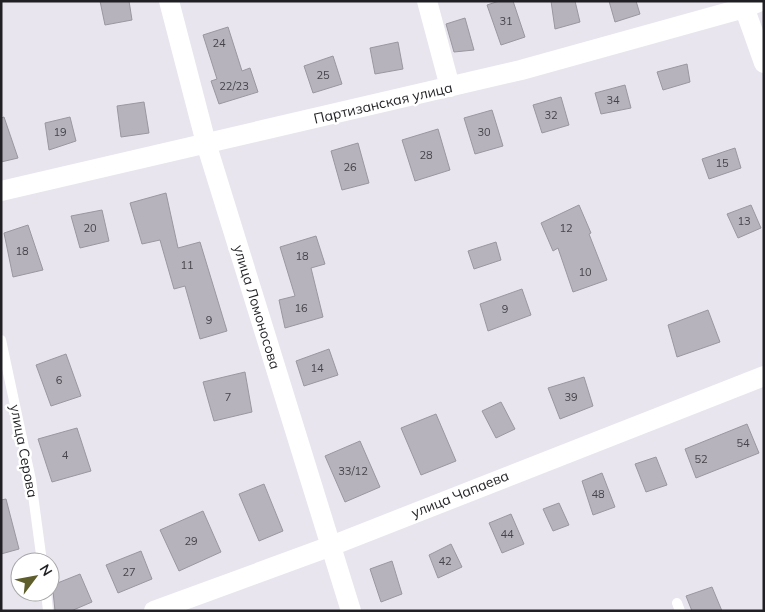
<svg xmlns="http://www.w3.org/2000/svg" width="765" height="612" font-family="Mulish,sans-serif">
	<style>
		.building { fill: #b6b3bd; stroke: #9a97a1 }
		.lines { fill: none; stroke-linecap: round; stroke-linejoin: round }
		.service { stroke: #fff; stroke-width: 10 }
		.minor { stroke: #fff; stroke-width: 20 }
		.labels { text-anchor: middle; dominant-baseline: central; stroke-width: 5; stroke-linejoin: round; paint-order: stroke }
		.number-label { font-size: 11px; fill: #46444a }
		.street-label { font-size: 14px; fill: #201f23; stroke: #fff }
	</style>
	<rect width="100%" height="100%" fill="#e8e5ef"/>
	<!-- building -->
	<path class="building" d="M100,1H129L132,20L105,25Z
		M499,1H513L525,37L501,45L487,5Z
		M551,1H575L580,22L555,29Z
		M609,1H636L640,14L615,22Z
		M465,18L474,50L454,52L446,24Z
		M228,27L242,71L250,68L258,92L219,104L211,81L217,79L203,35Z
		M398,42L403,69L375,74L370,48Z
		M333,56L342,84L313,93L304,66Z
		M687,64L690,82L663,90L657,72Z
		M625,85L631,108L601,114L595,93Z
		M561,97L569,125L542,133L533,105Z
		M144,102L149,133L121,137L117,106Z
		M492,110L503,146L475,154L464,118Z
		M4,117L18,158L1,162V118Z
		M70,117L76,141L49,150L45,123Z
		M438,129L450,170L415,181L402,140Z
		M358,143L369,183L342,190L331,151Z
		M735,148L741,168L709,179L702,159Z
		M166,193L178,248L200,242L227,331L200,339L185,286L174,289L160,240L142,244L130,203Z
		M579,205L591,233L589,234L607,280L573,292L558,248L553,251L541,223Z
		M751,205L761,228L738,238L727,214Z
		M102,210L109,241L80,248L71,216Z
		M28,225L43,270L13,277L4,233Z
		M316,236L325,264L311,268L323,317L285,328L279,300L295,296L280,247Z
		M496,242L501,260L474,269L468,251Z
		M522,289L531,315L488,331L480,304Z
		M708,310L720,342L677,357L668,325Z
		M329,349L338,375L304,386L296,361Z
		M66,354L81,396L51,406L36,365Z
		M245,372L252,412L214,421L203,382Z
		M584,377L593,406L560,419L548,388Z
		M501,402L515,429L496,438L482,411Z
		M436,414L456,461L421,475L401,428Z
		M747,424L759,453L696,478L685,449Z
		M77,428L91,471L52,482L38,439Z
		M360,441L380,487L345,502L325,456Z
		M656,457L667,485L646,492L635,464Z
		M602,473L615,507L593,515L582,481Z
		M264,484L283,531L259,541L239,494Z
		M6,499L19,549L1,554V500Z
		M559,503L569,525L553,531L543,509Z
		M203,511L221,552L179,571L160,530Z
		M511,514L524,544L502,553L489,523Z
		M451,544L462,567L438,578L429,555Z
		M141,551L152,579L118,593L106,565Z
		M392,561L402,594L381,602L370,569Z
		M80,574L92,602L71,611H55L53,591L50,586Z
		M712,587L722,611H692L686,596Z"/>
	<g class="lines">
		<!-- service -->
		<path class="service" d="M1,340L31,480L42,562
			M46,592L48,611
			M677,603L680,611"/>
		<!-- minor -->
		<path class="minor" d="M169,1L206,143L351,611
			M427,1L450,87
			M742,1L764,63
			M1,191L521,70L744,8L761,1
			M154,611L331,546L764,376"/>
	</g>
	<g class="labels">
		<!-- number labels -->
		<g class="number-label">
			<text x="506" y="21">31</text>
			<text x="219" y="43">24</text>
			<text x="323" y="75">25</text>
			<text x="234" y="86">22/23</text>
			<text x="613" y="100">34</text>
			<text x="551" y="115">32</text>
			<text x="60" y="132">19</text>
			<text x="484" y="132">30</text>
			<text x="426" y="155">28</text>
			<text x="722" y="163">15</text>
			<text x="350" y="167">26</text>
			<text x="744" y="221">13</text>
			<text x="90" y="228">20</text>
			<text x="566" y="228">12</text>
			<text x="22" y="251">18</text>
			<text x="302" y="256">18</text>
			<text x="187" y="265">11</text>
			<text x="585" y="272">10</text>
			<text x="301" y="308">16</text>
			<text x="505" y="309">9</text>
			<text x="209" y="320">9</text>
			<text x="317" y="368">14</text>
			<text x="59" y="380">6</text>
			<text x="228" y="397">7</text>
			<text x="571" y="397">39</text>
			<text x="743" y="443">54</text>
			<text x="65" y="455">4</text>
			<text x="701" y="459">52</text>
			<text x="353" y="471">33/12</text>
			<text x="598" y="494">48</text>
			<text x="507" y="534">44</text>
			<text x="191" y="541">29</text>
			<text x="445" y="561">42</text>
			<text x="129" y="572">27</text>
		</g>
		<!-- street labels -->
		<g class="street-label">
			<text transform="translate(383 103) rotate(-13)">Партизанская улица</text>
			<text transform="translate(257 307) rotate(73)">улица Ломоносова</text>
			<text transform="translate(24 451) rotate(79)">улица Серова</text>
			<text transform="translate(460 494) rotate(-22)">улица Чапаева</text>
		</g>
	</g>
	<!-- border -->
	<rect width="765" height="612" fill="none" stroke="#201f23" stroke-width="5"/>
	<!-- north arrow -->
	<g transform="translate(35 577) rotate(58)"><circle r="24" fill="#ffffff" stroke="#a6a5a7"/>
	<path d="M0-4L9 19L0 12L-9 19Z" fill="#5d5e2b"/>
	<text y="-8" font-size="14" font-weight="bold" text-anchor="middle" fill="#201f23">N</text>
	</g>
</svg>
